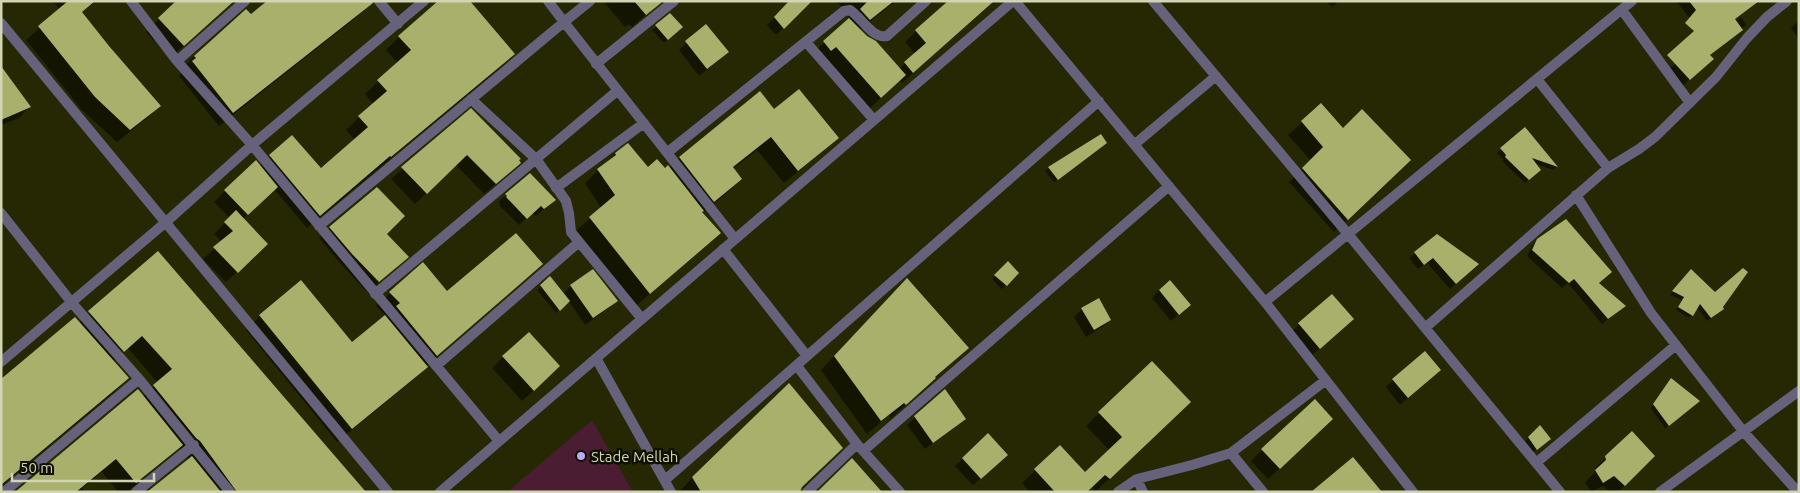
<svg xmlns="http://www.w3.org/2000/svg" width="1800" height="493" font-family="Ubuntu,sans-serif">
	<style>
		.pitch { fill: #4b1d32 }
		.shadow { fill: #0007 }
		.building { fill: #a9b06b }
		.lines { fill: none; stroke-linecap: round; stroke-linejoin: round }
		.street { stroke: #67627c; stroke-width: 10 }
		.poi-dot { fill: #baaaf6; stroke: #0f1000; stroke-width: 2 }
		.labels { text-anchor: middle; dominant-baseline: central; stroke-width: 5; stroke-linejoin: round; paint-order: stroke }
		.poi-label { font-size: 15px; fill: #d1d5b3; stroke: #0f1000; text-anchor: start }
	</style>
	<rect width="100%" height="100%" fill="#252803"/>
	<!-- pitch -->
	<path class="pitch" d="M592,420L633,492H507Z"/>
	<!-- shadow -->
	<path class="shadow" d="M53,1H96L81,13L159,106L146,119L117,142L82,110L26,40L60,10Z
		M171,1H233L170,58L146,32L174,4Z
		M606,1H658L659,3L632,27L629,24L625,27L605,3Z
		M791,1H811L776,35L767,25Z
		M837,1H896L859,30L899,69L915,54L905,42L916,31L984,9L902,83L900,80L870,108L813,53L850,19Z
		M1326,1H1339L1332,7Z
		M1676,1H1717L1692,21Z
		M367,7L353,20L219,126L179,76L183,72L181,70L194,56L251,16Z
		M670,15L678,31L664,43L652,30Z
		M1741,17L1746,25L1709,56L1705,66L1682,86L1668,70L1675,64Z
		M1799,21V39L1791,28Z
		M706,26L720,59L699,76L679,50Z
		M399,37L514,54L501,67L307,228L274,189L243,219L256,254L226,282L203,259L222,242L214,234L230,218L214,202L225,191L259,166L270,156L321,170L355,140L346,130L373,104L365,94L398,63L386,50Z
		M1,68L29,107L19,118L1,125Z
		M1321,105L1343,130L1396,173L1334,232L1289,182L1311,161L1288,135Z
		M471,110L508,173L484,194L456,165L415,204L391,179Z
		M774,111L837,138L823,151L784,183L757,150L733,169L741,179L727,193L702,213L719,233L636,306L576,231L601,208L585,183L615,154L628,145L648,168L664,170L669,168L680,157Z
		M1525,129L1556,167L1554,170L1535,164L1536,173L1525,183L1502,161L1504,160L1497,153Z
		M1102,146L1054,182L1045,171L1049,168Z
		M506,195L554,200L536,216L532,213L519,225L499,205L500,204L499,202Z
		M330,228L385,234L396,268L367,292L341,264L319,238Z
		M1538,240L1598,284L1625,306L1602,324L1568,283L1562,288L1527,256L1532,246Z
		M158,253L364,492H149L188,460L186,455L179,448L127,492H118L102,472L82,488L85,492H17L143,397L158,383L128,348L113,362L127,378L114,392L1,486V381L79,323Z
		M1415,253L1477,264L1450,289L1427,263L1418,269L1409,258Z
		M1008,262L1017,273L1002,289L992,279Z
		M423,264L447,292L541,264L426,366L413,380L337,442L246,330L260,316L301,282L352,344L386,316L376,306Z
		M1691,271L1719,312L1707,321L1697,307L1689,318L1676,310L1682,300L1670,295Z
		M550,278L563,294L571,286L616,301L609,308L585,325L569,301L556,313L537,290Z
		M1159,290L1189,305L1171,321L1152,298Z
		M893,293L968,348L891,418L889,415L867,434L821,370Z
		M1332,295L1345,326L1312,355L1291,332Z
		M1098,300L1110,320L1102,327L1086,337L1074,317L1082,309Z
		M503,357L548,377L522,401L492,368Z
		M1440,370L1400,405L1386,387L1393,380Z
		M1668,383L1695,404L1665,428L1651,408Z
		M944,391L964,418L925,449L907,425Z
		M1099,413L1176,415L1096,491L1092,487L1086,492H1030L1022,483L1060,447L1085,474L1110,451L1086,426Z
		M1540,427L1546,442L1533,452L1525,441Z
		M1321,430L1268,479L1251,461L1262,450Z
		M988,435L999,462L973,485L955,466Z
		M1654,456L1618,492H1609L1603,486L1591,492L1585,482L1595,472V468L1606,457Z
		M693,477L801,487L799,492H679Z"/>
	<!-- building -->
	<path class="building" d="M68,1H95L82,12L109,46L161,106L130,130L95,97L38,26Z
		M176,1H234L184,46L158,18Z
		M267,1H372L373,3L233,113L192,61L196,58L194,56L246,9L251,14Z
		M438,1H470L515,54L391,157L390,156L320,216L269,155L292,135L321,168L368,127L358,116L387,91L377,80L411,50L398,36Z
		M634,1H660L661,3L646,15Z
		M789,1H812L784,29L774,17Z
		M868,1H894L870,20L860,9Z
		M948,1H994L913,73L904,62L926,43L915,30Z
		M1689,1H1759L1735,19L1743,30L1710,55L1714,59L1690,80L1667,55L1694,31L1685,23L1696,10Z
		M670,13L683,27L668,40L655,25Z
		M849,18L867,36L876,41L906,75L881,98L836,47L831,51L823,41Z
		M706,24L729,52L707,69L685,41Z
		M1,66L31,107L1,120Z
		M799,89L839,138L798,171L771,137L733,167L742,179L714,202L679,157L760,91L774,109Z
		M1321,103L1343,128L1362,109L1411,160L1348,220L1302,168L1323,147L1301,121Z
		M471,108L521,159L519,160L521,163L496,184L467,155L427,194L401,167Z
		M1525,127L1558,167L1532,158L1541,170L1529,180L1505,157L1506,155L1500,148Z
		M1101,134L1107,143L1058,180L1048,167Z
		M628,143L648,167L657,159L665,168L668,165L704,211L702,212L721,233L650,294L589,217L615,195L597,169L616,155L615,153Z
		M256,160L278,187L248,215L224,190Z
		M530,173L556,200L544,209L541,206L527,219L506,197L507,196L505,194Z
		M377,187L405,216L387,234L409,257L379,282L352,254L329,227Z
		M236,210L268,244L238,273L213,247L233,231L224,222Z
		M1566,219L1612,272L1599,283L1626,306L1608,319L1574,279L1569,283L1532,250L1537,239Z
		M516,233L543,264L437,356L396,306L400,303L389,292L423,262L447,291Z
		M1437,234L1479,264L1456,284L1433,258L1424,265L1414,252Z
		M158,251L366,492H237L200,441L196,438L153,385L172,369L142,336L124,352L88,311Z
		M1008,261L1019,273L1007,286L994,275Z
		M1743,268L1748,272L1723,307L1724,309L1711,318L1700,304L1693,316L1678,307L1684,297L1672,291L1691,269L1715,292Z
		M593,269L618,301L593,318L570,285Z
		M550,276L570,301L560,311L540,285Z
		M907,278L969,348L935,377L936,378L906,405L904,403L881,421L834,356Z
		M301,280L352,342L385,315L428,367L352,429L259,315Z
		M1170,280L1191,305L1179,315L1159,290Z
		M1332,294L1354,319L1320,349L1298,323Z
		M1099,298L1111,320L1094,330L1081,308Z
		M75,317L129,378L1,485V379Z
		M529,332L560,366L534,391L502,356Z
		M1425,351L1441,370L1408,398L1392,379Z
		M1152,361L1191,402L1110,479L1105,475L1087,492H1055L1034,469L1060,445L1085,472L1122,437L1098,412Z
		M1671,378L1700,401L1669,426L1653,404Z
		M789,383L843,448L802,487L800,492H701L692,477Z
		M138,389L183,445L136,483L116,459L76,492H15Z
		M945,389L966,419L933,443L914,416Z
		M1315,399L1333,419L1280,469L1261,449Z
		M1540,425L1551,439L1537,450L1528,437Z
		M1632,431L1655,456L1625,486L1614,476L1603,483L1595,470L1606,460L1605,456Z
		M988,433L1008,455L981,479L962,458Z
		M192,456L221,492H147Z
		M1353,457L1382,492H1311Z
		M852,458L882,492H817Z"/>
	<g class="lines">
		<!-- street -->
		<path class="street" d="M131,1L177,61L252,145L499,441
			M379,1L398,24
			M548,1L564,22L590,1
			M1015,1L1265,302L1413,492
			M1153,1L1348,234L1560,492
			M1622,10L1690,103
			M1,23L388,492
			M806,42L874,120
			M177,61L245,1
			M596,64L674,1
			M1537,79L1608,168
			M471,99L536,159L566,201L569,213L571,232L642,319
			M1135,144L1216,76
			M668,152L844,11L850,10C862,18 872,39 887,36L926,1
			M556,188L644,123
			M1576,195L1651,313L1743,431L1798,492
			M1,213L72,303L139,379L230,492
			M319,226L564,22L735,239
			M723,249L807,356
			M375,294L617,91
			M1265,302L1632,1
			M1425,328L1608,168L1639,149L1655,137L1716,77L1747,38L1767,17L1787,1
			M596,358L671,492
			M1,362L166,222L252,145L424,1
			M436,366L579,242
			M797,366L857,444L900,492
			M863,451L1169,186
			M1231,453L1263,492
			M1536,463L1676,345
			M1137,479L1143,492
			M665,480L1099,101
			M4,492L139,379
			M136,492L194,445
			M440,492L1013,1
			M807,492L857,444
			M1118,492L1137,479L1192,465L1231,453L1326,380
			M1660,492L1799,391"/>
	</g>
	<!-- markers -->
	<circle class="poi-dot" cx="581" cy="456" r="5"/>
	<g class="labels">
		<!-- poi labels -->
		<g class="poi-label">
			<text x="591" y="456">Stade Mellah</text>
		</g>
	</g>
	<!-- border -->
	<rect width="1800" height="493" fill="none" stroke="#d1d5b3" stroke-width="5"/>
	<!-- scale -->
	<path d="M12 473v8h142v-8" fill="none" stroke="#d1d5b3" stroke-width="2.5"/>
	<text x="20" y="473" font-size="15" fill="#d1d5b3" stroke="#0f1000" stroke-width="4" paint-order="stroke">50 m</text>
</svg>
